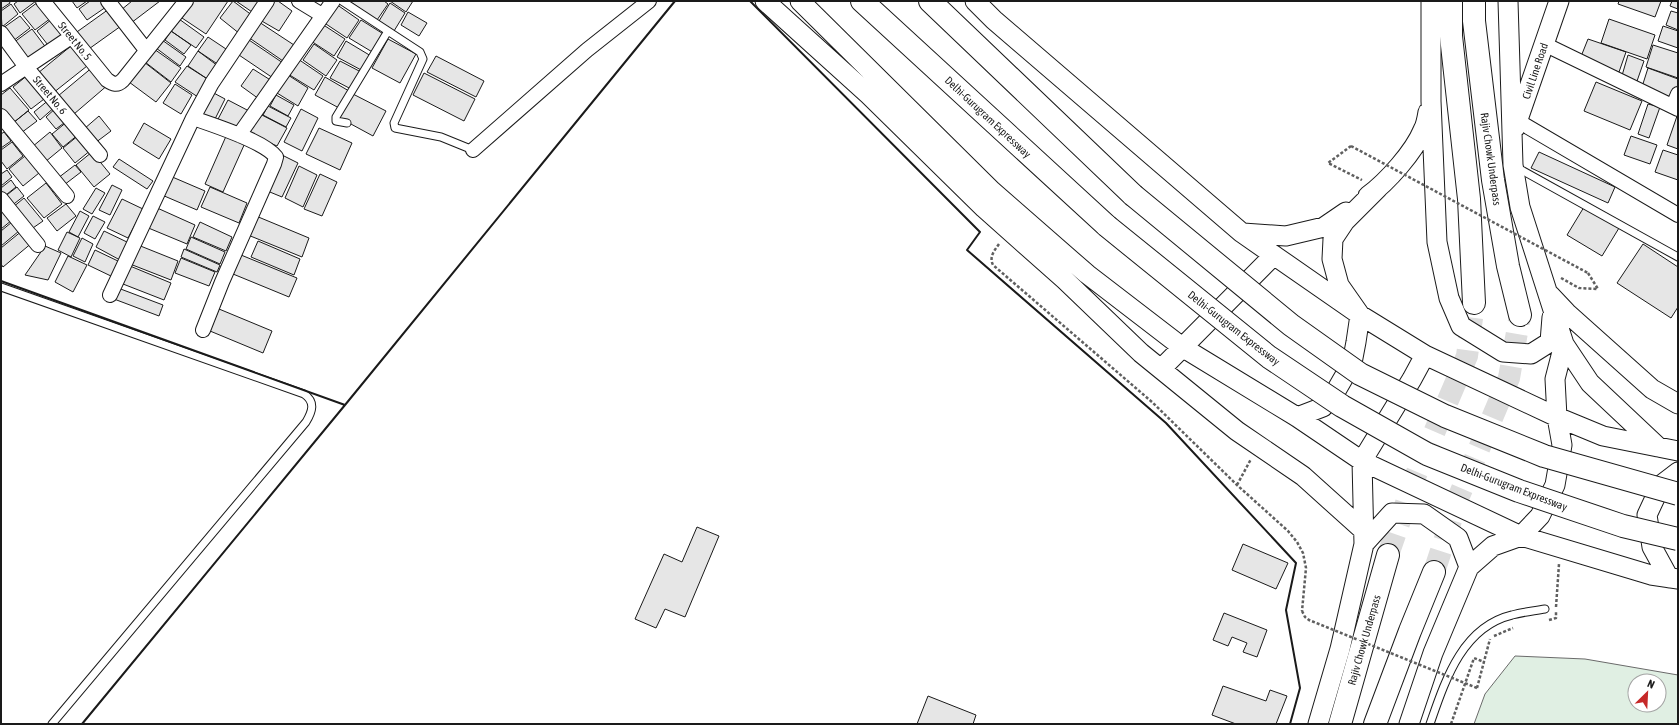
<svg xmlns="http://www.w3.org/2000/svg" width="1679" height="725" font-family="'Asap Condensed',sans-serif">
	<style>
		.green { fill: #e0efe3; stroke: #6a6a6a; fill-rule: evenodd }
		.building { fill: #e6e6e6; stroke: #1a1a1a }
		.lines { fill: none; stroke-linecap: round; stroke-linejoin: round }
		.primary-tunnel { stroke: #ddd; stroke-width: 22; stroke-dasharray: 22 11; stroke-linecap: butt }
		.lane-casing { stroke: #1a1a1a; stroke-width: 9 }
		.street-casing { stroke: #1a1a1a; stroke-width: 16 }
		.secondary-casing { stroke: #1a1a1a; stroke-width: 21 }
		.primary-casing { stroke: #1a1a1a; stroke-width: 24 }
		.highway-casing { stroke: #1a1a1a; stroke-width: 24 }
		.path { stroke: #5f5f5f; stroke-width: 2.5; stroke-dasharray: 3 2; stroke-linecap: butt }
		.lane { stroke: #fff; stroke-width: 7 }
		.street { stroke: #fff; stroke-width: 14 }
		.secondary { stroke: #fff; stroke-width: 19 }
		.primary { stroke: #fff; stroke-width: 22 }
		.highway { stroke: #fff; stroke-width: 22 }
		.highway-bridge-casing { stroke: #1a1a1a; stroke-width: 24; stroke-linecap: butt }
		.path-bridge { stroke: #5f5f5f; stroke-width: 2.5; stroke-dasharray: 3 2; stroke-linecap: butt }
		.highway-bridge { stroke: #fff; stroke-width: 22 }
		.wall { stroke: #1a1a1a; stroke-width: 2 }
		.labels { text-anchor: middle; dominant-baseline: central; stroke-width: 3; stroke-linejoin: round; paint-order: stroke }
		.street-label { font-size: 11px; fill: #1a1a1a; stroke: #fff }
	</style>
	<rect width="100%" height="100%" fill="#fff"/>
	<!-- green -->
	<path class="green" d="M1515,656L1585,659L1678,675V724H1474L1485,694ZM1635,681H1659V705H1635Z"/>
	<!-- building -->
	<path class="building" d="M1,1H9L10,3L1,9Z
		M18,1H36L20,13L14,4Z
		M72,1H87L77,8Z
		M90,1H102L106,7L87,20L79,9Z
		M132,1H160L131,23L121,10Z
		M193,1H228L206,34L182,18Z
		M233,1L253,16L240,34L220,18Z
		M236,1H264L255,14Z
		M273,1H278L292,11L279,31L260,20Z
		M349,1H384L388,4L377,20Z
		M390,1H413L406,12Z
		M1619,1H1661L1655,17L1618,4Z
		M1672,1H1678V9L1670,6Z
		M38,2L51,18L35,30L22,14Z
		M390,3L405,13L394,31L379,21Z
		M11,4L18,14L2,27L1,11Z
		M336,4L359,20L347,38L323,22Z
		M109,9L121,26L86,51L74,34Z
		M1671,11L1678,13V30L1666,25Z
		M408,12L427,23L419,36L401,25Z
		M20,16L30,28L13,41L3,28Z
		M52,19L66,38L51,49L37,31Z
		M179,19L204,37L196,48L171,31Z
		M1609,19L1655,35L1647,59L1601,43Z
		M361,20L385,35L374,53L349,38Z
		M259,22L294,45L283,61L248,37Z
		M322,24L345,39L334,56L311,41Z
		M1663,26L1678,31V48L1658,41Z
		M32,29L47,49L28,63L13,43Z
		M171,31L191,45L184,54L165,40Z
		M208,37L229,51L219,65L198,51Z
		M246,38L283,63L273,78L236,53Z
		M388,39L416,54L400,83L372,68Z
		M1588,39L1626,52L1619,72L1580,59Z
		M162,40L186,57L180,66L156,48Z
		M346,41L371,56L363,71L337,57Z
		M314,44L337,60L326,76L303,60Z
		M1653,45L1678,53V78L1646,67Z
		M71,46L87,66L53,93L38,73Z
		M154,49L181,68L171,82L145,62Z
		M198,51L218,66L209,80L188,66Z
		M1628,55L1644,61L1636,84L1621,79Z
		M436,56L484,81L476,97L427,72Z
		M298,59L323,76L314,90L288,74Z
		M340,61L361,72L351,89L330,78Z
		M144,62L171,83L156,102L129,82Z
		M94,66L109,84L74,114L58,96Z
		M187,66L209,80L198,97L175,82Z
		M1648,68L1678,79V84L1672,101L1641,90Z
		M253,69L272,81L259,99L241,86Z
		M424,73L475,99L464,121L413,95Z
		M29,74L48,96L31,109L13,87Z
		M288,75L308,88L298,106L277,93Z
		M325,77L349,91L339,108L315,95Z
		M1596,82L1642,101L1630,130L1584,111Z
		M175,84L192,95L181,114L163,103Z
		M10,88L29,110L13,123L1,109V95Z
		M210,91L225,99L214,121L199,114Z
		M351,93L386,111L373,136L338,117Z
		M276,95L294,105L288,116L270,106Z
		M50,99L56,106L40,120L34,112Z
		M228,100L249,111L237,132L217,121Z
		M1648,104L1660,107L1649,138L1638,134Z
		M268,106L291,118L286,127L263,115Z
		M57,107L68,120L56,129L46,117Z
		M301,109L318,118L302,151L284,142Z
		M28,111L37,121L21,133L13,123Z
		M260,114L287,128L277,146L249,134Z
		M99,116L111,131L95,143L84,129Z
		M1677,116H1678V149L1667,145Z
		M68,121L79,134L63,147L52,134Z
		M144,123L171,139L159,159L133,143Z
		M319,128L352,143L340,170L306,154Z
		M4,132L11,141L1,148V134Z
		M50,132L62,148L45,162L32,147Z
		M227,134L245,143L223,192L205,184Z
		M79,135L91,150L75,163L63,148Z
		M1631,136L1657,145L1650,164L1624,155Z
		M12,142L23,156L7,169L1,161V150Z
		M1663,150L1678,155V180L1655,172Z
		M92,152L110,174L94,187L76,165Z
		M1539,152L1615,187L1608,203L1531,168Z
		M282,155L298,163L282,197L265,190Z
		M25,156L39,173L23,186L9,169Z
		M119,159L153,181L147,189L113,167Z
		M75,165L81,172L64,185L58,178Z
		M299,166L317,175L303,207L285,198Z
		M7,170L12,177L1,186V174Z
		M320,174L337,182L322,216L304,209Z
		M170,176L205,191L197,210L162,195Z
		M11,180L16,187L2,198L1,188Z
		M46,183L62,204L44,218L27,198Z
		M112,185L122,190L110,215L99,210Z
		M17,187L24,196L10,207L3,198Z
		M210,187L247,203L239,223L201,207Z
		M96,188L105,193L92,214L83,209Z
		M24,198L43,221L30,230L12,208Z
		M122,199L143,209L128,238L107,228Z
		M66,204L76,216L57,231L47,218Z
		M155,207L195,225L187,244L146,227Z
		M1584,207L1619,228L1602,256L1567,235Z
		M5,210L12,220L1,229V213Z
		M80,211L89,216L78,237L69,232Z
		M93,216L105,222L95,239L84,233Z
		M256,216L309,238L302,257L248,235Z
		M12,222L19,231L1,246V231Z
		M200,222L232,237L226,251L193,237Z
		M23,230L33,242L3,267L1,264V248Z
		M104,231L129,243L120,260L96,247Z
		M67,232L80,238L71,257L58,250Z
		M191,237L225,252L220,264L186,249Z
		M82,238L93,244L85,262L73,256Z
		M258,241L300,259L294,275L251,257Z
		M1643,244L1678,267V307L1671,318L1617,283Z
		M138,245L178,261L171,280L130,264Z
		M45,246L61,253L48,280L25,275Z
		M184,249L220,265L217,272L181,257Z
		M95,250L120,262L113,277L88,265Z
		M241,255L297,278L289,297L233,274Z
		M68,256L87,265L73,292L55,282Z
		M181,258L215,272L209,286L175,273Z
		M130,266L171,283L164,300L123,284Z
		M118,288L163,305L159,316L114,299Z
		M219,309L272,331L263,353L210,331Z
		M697,527L719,536L685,617L665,609L656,628L635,619L664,554L682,562Z
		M1243,544L1288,563L1276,589L1232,570Z
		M1224,613L1267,630L1257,657L1243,652L1247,643L1232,637L1228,646L1213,640Z
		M1223,686L1266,701L1270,690L1287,696L1276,724H1236L1212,715Z
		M928,696L976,715L973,724H917Z"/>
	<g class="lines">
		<!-- primary-tunnel -->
		<path class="primary-tunnel" d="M1388,555L1415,477L1467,356L1474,303
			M1434,572L1459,496L1509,378L1520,315"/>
		<defs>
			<path id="lane" d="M342,1L420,52L423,59L394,123L395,128L441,137L473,150
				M347,123L336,121V117L388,31
				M1516,167L1678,257
				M1,287L304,394C316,402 312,412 306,422L52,724
				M1430,724C1445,681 1462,627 1512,615C1523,612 1534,611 1545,609"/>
			<path id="street" d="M43,1L107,80C113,84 117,86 123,80L186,1
				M108,1L146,50
				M299,1L322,15
				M1,33L26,67L100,155
				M1544,44L1678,109
				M1,84L71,37
				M1673,106L1678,94
				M1,116L67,196
				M193,118L212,83L267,1
				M1518,121L1678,215
				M239,135L333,1
				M473,150L587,50L649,1
				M1,199L38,245
				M110,295L193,118C213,125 264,141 276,157L274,164L222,282L203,330"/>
			<path id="secondary" d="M765,1L869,95L984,208L1065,280L1141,353L1237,431L1303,476L1363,530
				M800,1L992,191L1087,274L1182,347L1297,417L1362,461L1521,536L1651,575L1678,579
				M975,1L994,20L1242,233L1360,315L1425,355L1557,417L1603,436L1678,451
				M1431,1V101L1437,242L1449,298L1461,326L1503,352L1531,354L1550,342L1552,317
				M1515,128L1559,1
				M1368,196C1387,182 1414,152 1423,130C1426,125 1427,118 1428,112
				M1243,233L1286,236L1324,227L1346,212
				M1550,295L1567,313L1652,389L1678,404
				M1564,344L1590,383L1658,447
				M1161,369L1274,255
				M1297,417L1323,407L1337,389L1352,363L1356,342L1360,315L1339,285L1332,259L1333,239L1345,221L1378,188
				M1364,544L1392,513L1424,514L1458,538L1469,567
				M1669,578L1652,547L1647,515L1661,485L1678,472
				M1318,724L1340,649L1364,544L1362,461L1412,379L1425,355
				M1409,724L1433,653L1469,567L1493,546L1521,536L1540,516L1555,485L1562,445L1557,417L1555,379L1564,344L1520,207L1513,165L1508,1"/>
			<path id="primary" d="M1451,1V36L1469,199L1474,303
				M1474,1V21L1493,180L1508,266L1520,315"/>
			<path id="highway" d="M862,1L1107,226
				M930,1L1133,195
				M1340,724L1388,555
				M1375,724L1410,631L1434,572"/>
		</defs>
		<!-- lane casing -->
		<use href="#lane" class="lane-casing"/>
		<!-- street casing -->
		<use href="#street" class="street-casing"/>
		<!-- secondary casing -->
		<use href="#secondary" class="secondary-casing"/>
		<!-- primary casing -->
		<use href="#primary" class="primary-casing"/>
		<!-- highway casing -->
		<use href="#highway" class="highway-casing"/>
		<!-- path -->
		<path class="path" d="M1351,146L1328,163L1362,180
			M999,244C994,251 989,257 993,265L1152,402L1237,485L1288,531L1297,542L1303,553L1306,568L1302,611
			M1588,273L1598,289
			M1561,278L1579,288L1598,289
			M1237,485L1251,459
			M1556,607L1559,564
			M1549,620L1556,618V612
			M1494,636L1513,628
			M1477,688L1490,639
			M1451,724L1474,658L1484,662"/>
		<!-- lane -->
		<use href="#lane" class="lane"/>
		<!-- street -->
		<use href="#street" class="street"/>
		<!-- secondary -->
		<use href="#secondary" class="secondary"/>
		<!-- primary -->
		<use href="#primary" class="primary"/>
		<!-- highway -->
		<use href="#highway" class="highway"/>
		<defs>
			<path id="highway-bridge" d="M1133,195L1291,325L1360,374L1445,416L1544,456L1678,494
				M1107,226L1269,357L1342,406L1427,454L1519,491L1623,526L1678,539"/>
		</defs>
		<!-- highway-bridge casing -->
		<use href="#highway-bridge" class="highway-bridge-casing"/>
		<!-- path-bridge -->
		<path class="path-bridge" d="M1351,146L1588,273
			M1302,611L1305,617L1309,620L1477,688"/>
		<!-- highway-bridge -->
		<use href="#highway-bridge" class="highway-bridge"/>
		<!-- wall -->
		<path class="wall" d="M750,1L980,232L967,250L1166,423L1296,563L1286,610L1300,688L1290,724
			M1,281L345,405L675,1
			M82,724L345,405"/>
	</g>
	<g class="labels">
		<!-- street labels -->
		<g class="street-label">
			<text transform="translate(75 41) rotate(51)">Street No. 5</text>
			<text transform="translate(1535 71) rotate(-71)">Civil Line Road</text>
			<text transform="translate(50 95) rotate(50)">Street No. 6</text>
			<text transform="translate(988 117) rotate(43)">Delhi-Gurugram Expressway</text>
			<text transform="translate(1491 159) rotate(82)">Rajiv Chowk Underpass</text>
			<text transform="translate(1234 328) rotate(38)">Delhi-Gurugram Expressway</text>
			<text transform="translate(1514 487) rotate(21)">Delhi-Gurugram Expressway</text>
			<text transform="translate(1364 640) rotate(-74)">Rajiv Chowk Underpass</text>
		</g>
	</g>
	<!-- border -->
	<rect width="1679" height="725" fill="none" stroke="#1a1a1a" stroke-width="4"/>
	<!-- north arrow -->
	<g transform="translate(1647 693) rotate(24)"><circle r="19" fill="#ffffff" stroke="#a3a3a3"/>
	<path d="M0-3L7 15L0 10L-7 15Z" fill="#c62828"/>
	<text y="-6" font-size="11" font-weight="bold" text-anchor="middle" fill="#1a1a1a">N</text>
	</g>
</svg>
